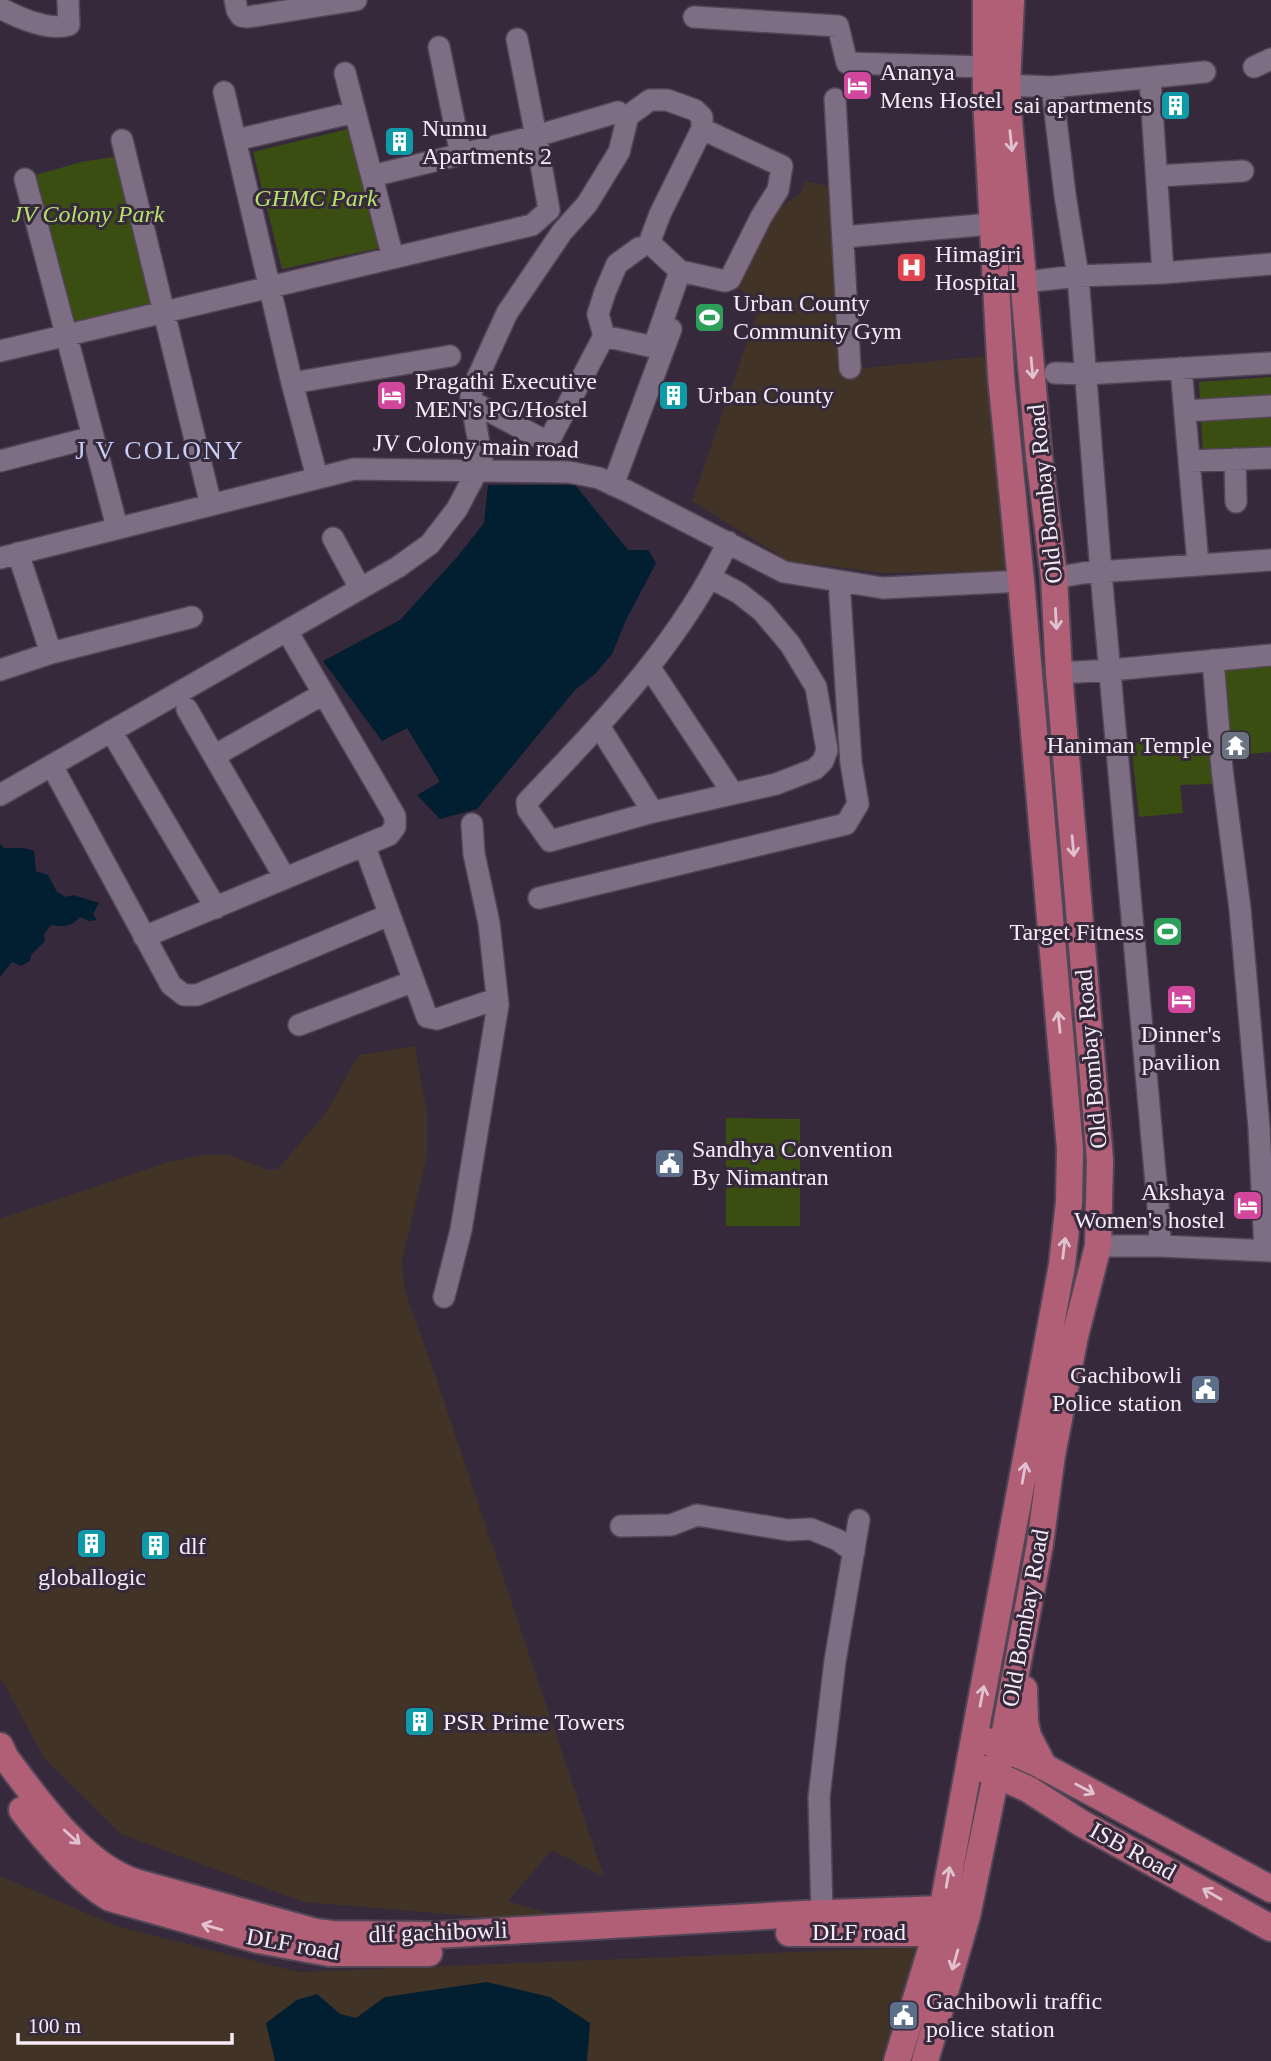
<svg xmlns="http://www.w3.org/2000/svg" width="1271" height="2061" font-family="'Times New Roman',serif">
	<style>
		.commercial { fill: #413426 }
		.green { fill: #3a4e11 }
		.water { fill: #021e31 }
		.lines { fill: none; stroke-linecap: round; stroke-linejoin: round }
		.minor-casing { stroke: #524656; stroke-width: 24 }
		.major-casing { stroke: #524656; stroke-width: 30 }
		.minor { stroke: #7e6e84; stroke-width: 21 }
		.major { stroke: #b05f76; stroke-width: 26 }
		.oneway { stroke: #e0c2d1 }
		.labels { text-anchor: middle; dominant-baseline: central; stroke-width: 6; stroke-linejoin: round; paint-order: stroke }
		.poi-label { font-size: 24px; fill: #f5ecf8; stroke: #37293c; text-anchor: start }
		.park-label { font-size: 24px; font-style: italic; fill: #b6e16a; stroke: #37293c }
		.street-label { font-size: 24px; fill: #f5ecf8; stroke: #37293c }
		.neighbourhood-label { font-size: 26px; letter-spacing: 2px; fill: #c6d0fa; stroke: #37293c }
	</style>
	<rect width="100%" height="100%" fill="#37293c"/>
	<!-- commercial -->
	<path class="commercial" d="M806,181L836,188L863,368L987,356L1012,571L884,573L788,561L692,501L761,302L734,286L774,212L801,193Z
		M415,1046L427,1113V1156L402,1260L404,1289L433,1369L604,1877L552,1850L508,1901L590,1926L304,1902L121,1834L45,1759L0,1677V1219L168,1162L203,1155H229L266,1169L277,1170L325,1114L359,1055Z
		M0,1876L116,1926L298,1972L918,1947L881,2061H0Z"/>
	<!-- green -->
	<path class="green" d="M352,128L380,248L282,269L253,152Z
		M120,156L151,306L69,324L36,175L81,162Z
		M1271,377V452L1203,455L1199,382Z
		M1271,662V752L1229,756L1224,667Z
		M1173,739L1178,756L1210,750L1213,784L1180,785L1183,813L1139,817L1131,743Z
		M726,1118L800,1119V1226H726Z"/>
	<!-- water -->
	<path class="water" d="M488,485H575L628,550H648L656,563L626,620L612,654L595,674L575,690L477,809L440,819L417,795L440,782L407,728L382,741L323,661L400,620L458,556L484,523Z
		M0,844L4,848H24L34,851L36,871L48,875L57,892L66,897L73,895L99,903L93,914L97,920L89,921L80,917C72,927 62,927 51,925L44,934L45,941L31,955L30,961L21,966L12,962L0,977Z
		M487,1982L550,1997L590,2023L587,2061H275L266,2023L297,2000L317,1994L340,2014L356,2018L385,1997Z"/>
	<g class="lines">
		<defs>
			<path id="minor" d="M235,0L237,10L241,16L248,17L356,0
				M0,8C19,18 49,31 69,25L68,0
				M694,17L838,26L847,63L985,67
				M439,47L461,155
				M1254,67L1271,59
				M345,73L393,258
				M1150,79L1163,273
				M1007,85L1052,87L1205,72
				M1052,87L1065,195L1078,276L1101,573L1159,1217L1160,1246
				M224,92L292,383L317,477
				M835,99L850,368
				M122,140L211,505
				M236,140L355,112
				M372,176L536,136L517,39
				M1157,176L1243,171
				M25,179L117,527
				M843,237L991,224
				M651,238L660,214L702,129
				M654,247L680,271
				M1024,282L1078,276L1163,273L1271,264
				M604,336L598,314L605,292L617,264L639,248
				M0,351L532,225L549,210L536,136L618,112
				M1181,368L1198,564
				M1055,373L1086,374L1271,363
				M292,383L450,356
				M471,399L476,404L538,437L545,439L551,437L604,336L649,346L655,343L680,271L725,281L730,279L761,217L778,190L782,166L702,129V117L695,110L667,100H650L628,116L619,152L587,204L562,232L507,313L471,392V399L484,471
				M1185,411L1270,406
				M1235,459L1236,502
				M0,461L93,437
				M1190,461L1271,458
				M613,485L671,329
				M333,538L360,588
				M18,553L51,653
				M0,558L354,469L569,472L599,478L627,491L784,572L883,588L1021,581
				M711,578L739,593L762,611L790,644L816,687L827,750L823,761L815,769L776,784L653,812L550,841L528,810L527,802C603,722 681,643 728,542
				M1054,578L1083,573L1271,560
				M1213,660L1222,769L1240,909L1259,1127L1265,1251
				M650,668L732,792
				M0,670L51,653L192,617
				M1059,673L1111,670L1271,655
				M187,709L214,756
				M599,726L653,812
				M111,731L216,908
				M52,766L171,985L184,995H197L389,915
				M0,795L398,567L430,544L457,509L477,471
				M365,847L427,1017L437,1019L496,999
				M285,878L214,756L323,694
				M539,898L846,824L858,804L851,763L839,581
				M144,937L389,835L395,827V816L287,631
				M299,1025L414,981
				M1098,1246H1160L1271,1251
				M444,1297L461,1230L498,1005L489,923L474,854L472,824
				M621,1526L671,1525L697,1515L788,1530L811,1529L838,1540L854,1552
				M822,1914L819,1797L835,1661L859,1520"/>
			<path id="major" d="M1024,1689L1025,1722L1028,1736L1044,1767
				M987,1741L1039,1764L1271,1889
				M0,1746L5,1757C37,1800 83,1865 135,1882L316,1932L332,1934L436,1935L802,1914L942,1909
				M981,1768L1028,1789L1081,1823L1271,1928
				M22,1810C43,1838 80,1881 110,1898L258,1940L329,1953H429
				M789,1933H938
				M897,2061L941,1917L1062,1265L1069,1202L1070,1149L1021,581L1001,376L986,98V0
				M925,2061L967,1916L1002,1747L1040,1544L1052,1455L1075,1336L1098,1246L1100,1160L1059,673L1054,578L1039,456L1009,121L1007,85L1011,0"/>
		</defs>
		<!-- minor casing -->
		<use href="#minor" class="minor-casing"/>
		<!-- major casing -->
		<use href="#major" class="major-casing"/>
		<!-- minor -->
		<use href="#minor" class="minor"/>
		<!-- major -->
		<use href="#major" class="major"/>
	</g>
	<!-- one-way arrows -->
	<defs><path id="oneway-shaft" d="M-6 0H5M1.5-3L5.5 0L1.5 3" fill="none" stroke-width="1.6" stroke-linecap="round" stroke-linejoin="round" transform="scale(1.75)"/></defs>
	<g class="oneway">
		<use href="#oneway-shaft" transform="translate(1011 141) rotate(84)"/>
		<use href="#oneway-shaft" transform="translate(1032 368) rotate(85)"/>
		<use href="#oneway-shaft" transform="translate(1056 619) rotate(87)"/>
		<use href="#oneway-shaft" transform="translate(1073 846) rotate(85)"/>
		<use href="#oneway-shaft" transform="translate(1059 1022) rotate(-96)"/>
		<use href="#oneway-shaft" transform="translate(1064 1248) rotate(-83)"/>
		<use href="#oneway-shaft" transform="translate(1024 1473) rotate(-80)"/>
		<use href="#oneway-shaft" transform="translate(982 1696) rotate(-79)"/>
		<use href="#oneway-shaft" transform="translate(1085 1789) rotate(28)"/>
		<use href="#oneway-shaft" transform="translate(72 1837) rotate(42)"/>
		<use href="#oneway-shaft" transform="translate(948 1877) rotate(-80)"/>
		<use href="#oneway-shaft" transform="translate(1212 1894) rotate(-150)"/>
		<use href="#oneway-shaft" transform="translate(212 1927) rotate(-164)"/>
		<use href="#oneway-shaft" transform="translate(955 1960) rotate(106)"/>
	</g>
	<!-- icons -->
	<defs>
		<symbol id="hotel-square" viewBox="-11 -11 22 22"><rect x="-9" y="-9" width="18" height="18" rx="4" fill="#d1479c" stroke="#37293c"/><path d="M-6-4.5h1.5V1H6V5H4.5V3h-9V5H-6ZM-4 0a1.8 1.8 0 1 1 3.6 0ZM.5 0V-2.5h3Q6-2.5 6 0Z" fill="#fff"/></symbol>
		<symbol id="building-square" viewBox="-11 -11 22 22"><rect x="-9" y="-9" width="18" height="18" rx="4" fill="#0f9aa8" stroke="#37293c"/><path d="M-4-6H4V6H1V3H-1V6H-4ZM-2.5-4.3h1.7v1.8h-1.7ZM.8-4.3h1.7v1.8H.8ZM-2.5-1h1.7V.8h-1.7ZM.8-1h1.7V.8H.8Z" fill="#fff"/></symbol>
		<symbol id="hospital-square" viewBox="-11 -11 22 22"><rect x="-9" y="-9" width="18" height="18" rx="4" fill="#e0444e" stroke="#37293c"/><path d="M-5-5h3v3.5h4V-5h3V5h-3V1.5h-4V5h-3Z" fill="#fff"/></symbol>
		<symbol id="stadium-square" viewBox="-11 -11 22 22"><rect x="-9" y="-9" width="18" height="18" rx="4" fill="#2e9e5b" stroke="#37293c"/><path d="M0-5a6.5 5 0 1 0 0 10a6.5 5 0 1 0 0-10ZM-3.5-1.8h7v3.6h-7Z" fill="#fff"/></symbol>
		<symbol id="temple-square" viewBox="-11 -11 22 22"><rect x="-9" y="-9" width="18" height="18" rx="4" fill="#6b7280" stroke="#37293c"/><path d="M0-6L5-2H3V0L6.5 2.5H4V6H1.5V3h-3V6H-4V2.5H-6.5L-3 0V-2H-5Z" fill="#fff"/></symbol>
		<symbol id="civic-square" viewBox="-11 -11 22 22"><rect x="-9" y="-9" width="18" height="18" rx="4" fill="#5c6f8a" stroke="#37293c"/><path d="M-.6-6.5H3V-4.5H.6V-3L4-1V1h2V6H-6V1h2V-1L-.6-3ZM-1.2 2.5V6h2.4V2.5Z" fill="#fff"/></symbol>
	</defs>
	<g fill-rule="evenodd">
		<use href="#hotel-square" x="840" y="68" width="35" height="35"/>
		<use href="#building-square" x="1158" y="88" width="35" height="35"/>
		<use href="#building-square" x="382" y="124" width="35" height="35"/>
		<use href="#hospital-square" x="894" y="250" width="35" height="35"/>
		<use href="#stadium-square" x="692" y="300" width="35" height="35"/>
		<use href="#hotel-square" x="374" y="378" width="35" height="35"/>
		<use href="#building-square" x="656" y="378" width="35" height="35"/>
		<use href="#temple-square" x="1218" y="728" width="35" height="35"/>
		<use href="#stadium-square" x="1150" y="914" width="35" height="35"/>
		<use href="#hotel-square" x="1164" y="982" width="35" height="35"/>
		<use href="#civic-square" x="652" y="1146" width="35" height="35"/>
		<use href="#hotel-square" x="1230" y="1188" width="35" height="35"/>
		<use href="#civic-square" x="1188" y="1372" width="35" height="35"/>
		<use href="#building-square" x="74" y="1526" width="35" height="35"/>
		<use href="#building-square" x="138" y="1528" width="35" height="35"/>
		<use href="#building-square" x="402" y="1704" width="35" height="35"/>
		<use href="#civic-square" x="886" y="1998" width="35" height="35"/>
	</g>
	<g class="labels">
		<!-- poi labels -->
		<g class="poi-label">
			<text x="880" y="72">Ananya<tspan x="880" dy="28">Mens Hostel</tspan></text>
			<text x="1152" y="105" text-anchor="end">sai apartments</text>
			<text x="422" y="128">Nunnu<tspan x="422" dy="28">Apartments 2</tspan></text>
			<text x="935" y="254">Himagiri<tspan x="935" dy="28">Hospital</tspan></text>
			<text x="733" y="303">Urban County<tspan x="733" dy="28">Community Gym</tspan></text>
			<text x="415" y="381">Pragathi Executive<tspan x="415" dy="28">MEN's PG/Hostel</tspan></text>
			<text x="697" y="395">Urban County</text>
			<text x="1212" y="745" text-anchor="end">Haniman Temple</text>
			<text x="1144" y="932" text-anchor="end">Target Fitness</text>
			<text x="1181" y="1034" text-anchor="middle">Dinner's<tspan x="1181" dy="28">pavilion</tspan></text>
			<text x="692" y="1149">Sandhya Convention<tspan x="692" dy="28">By Nimantran</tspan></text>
			<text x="1225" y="1192" text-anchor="end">Akshaya<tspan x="1225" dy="28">Women's hostel</tspan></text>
			<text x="1182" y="1375" text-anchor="end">Gachibowli<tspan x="1182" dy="28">Police station</tspan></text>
			<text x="179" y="1546">dlf</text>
			<text x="92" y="1577" text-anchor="middle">globallogic</text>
			<text x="443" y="1722">PSR Prime Towers</text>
			<text x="926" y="2001">Gachibowli traffic<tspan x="926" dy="28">police station</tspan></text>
		</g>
		<!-- park labels -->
		<g class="park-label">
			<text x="316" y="198">GHMC Park</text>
			<text x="88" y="214">JV Colony Park</text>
		</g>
		<!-- street labels -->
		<g class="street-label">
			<text transform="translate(476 446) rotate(2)">JV Colony main road</text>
			<text transform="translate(1045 494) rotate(-96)">Old Bombay Road</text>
			<text transform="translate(1091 1059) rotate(-95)">Old Bombay Road</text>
			<text transform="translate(1025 1618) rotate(-80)">Old Bombay Road</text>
			<text transform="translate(1133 1851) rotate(29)">ISB Road</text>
			<text transform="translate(438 1932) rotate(-2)">dlf gachibowli</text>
			<text x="859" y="1932">DLF road</text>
			<text transform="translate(293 1944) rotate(10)">DLF road</text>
		</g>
		<!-- neighbourhood labels -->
		<g class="neighbourhood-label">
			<text x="160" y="450">J V COLONY</text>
		</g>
	</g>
	<!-- scale -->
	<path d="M18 2033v10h214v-10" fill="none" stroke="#f5ecf8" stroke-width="3.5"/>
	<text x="28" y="2033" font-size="21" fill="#f5ecf8" stroke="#37293c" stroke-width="5" paint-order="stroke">100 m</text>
</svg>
